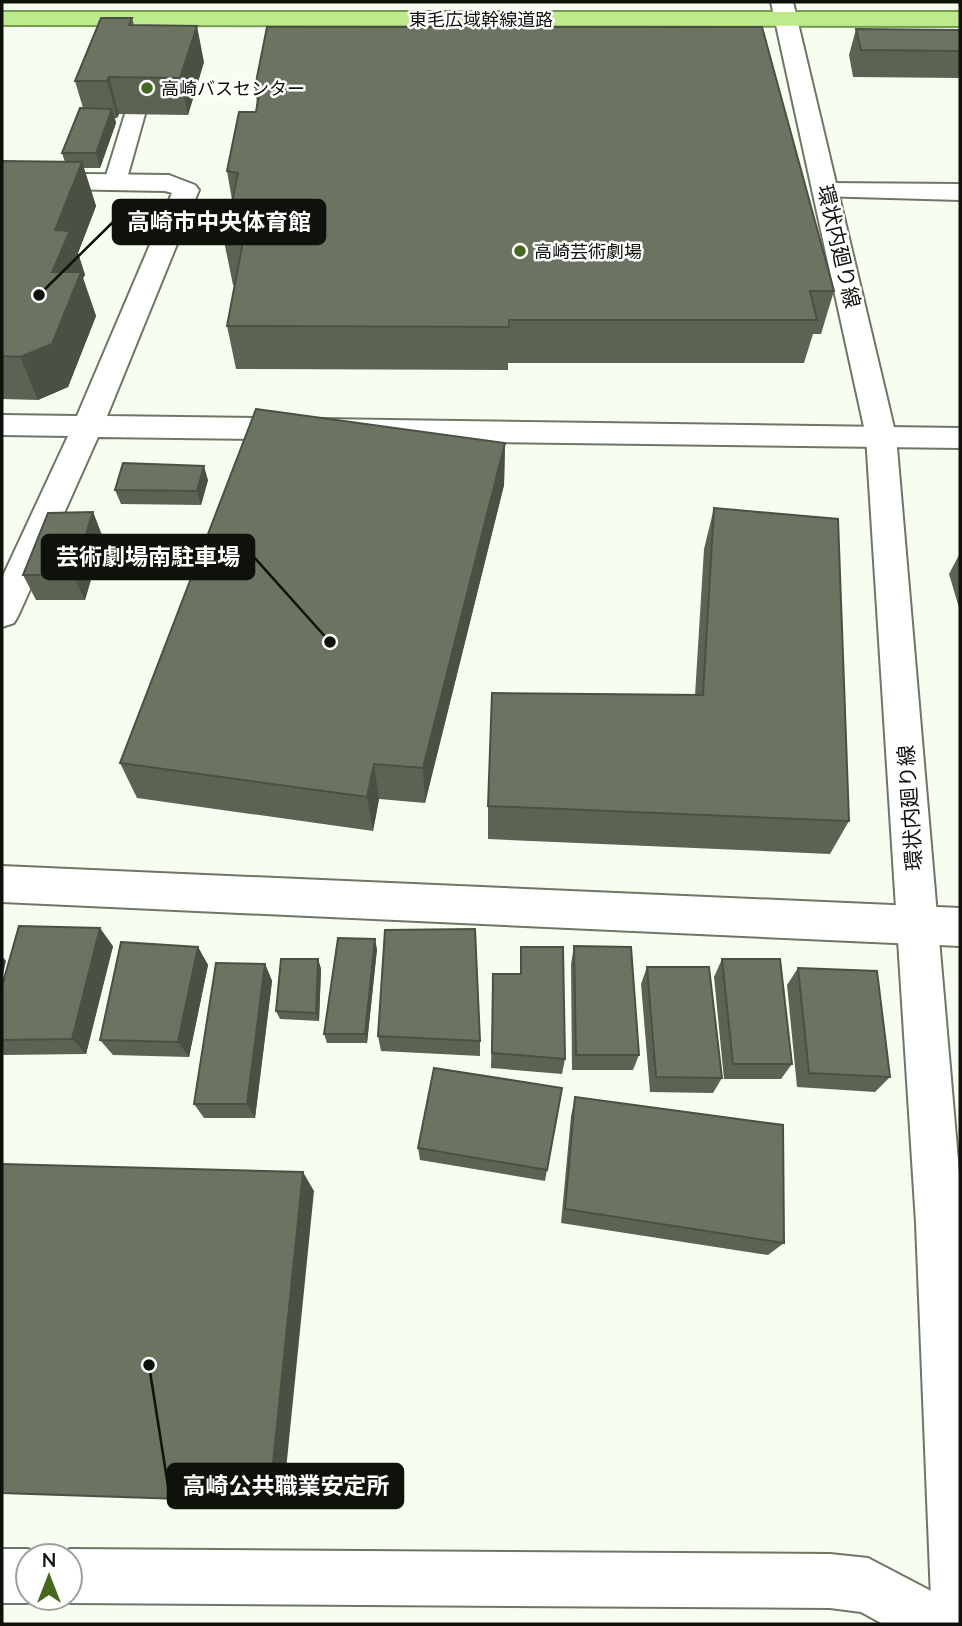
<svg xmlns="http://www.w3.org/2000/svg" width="962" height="1626" font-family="Lato,'Noto Sans JP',sans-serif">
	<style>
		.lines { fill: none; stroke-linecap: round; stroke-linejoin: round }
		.service-casing { stroke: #6d7764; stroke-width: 4 }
		.minor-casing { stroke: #6d7764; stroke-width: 4 }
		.tertiary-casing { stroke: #6d7764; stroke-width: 4 }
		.trunk-casing { stroke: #769a4e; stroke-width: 4 }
		.service { fill: #fff; fill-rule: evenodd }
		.minor { fill: #fff; fill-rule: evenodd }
		.tertiary { fill: #fff; fill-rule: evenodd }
		.trunk { fill: #beea8e; fill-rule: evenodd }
		.wall { fill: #5b6453 }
		.shaded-wall { fill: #4a5144 }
		.building { fill: #6a7461; stroke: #4a5144; stroke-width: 2 }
		.poi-dot { fill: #46671d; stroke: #fff; stroke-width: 2.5 }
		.labels { text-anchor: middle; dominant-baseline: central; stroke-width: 5; stroke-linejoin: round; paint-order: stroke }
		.far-street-label { font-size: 18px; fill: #0f120b; stroke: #fff }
		.far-poi-label { font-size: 18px; fill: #0f120b; stroke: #fff; text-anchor: start }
		.street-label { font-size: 21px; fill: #0f120b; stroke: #fff }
		.leader { fill: none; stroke: #0f120b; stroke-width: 2.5 }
		.callout-dot { fill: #0f120b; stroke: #fff; stroke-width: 2.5 }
		.callout { fill: #0f120b; stroke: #0f120b; stroke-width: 2.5 }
		.callout-label { font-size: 23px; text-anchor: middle; font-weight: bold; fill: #fff }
	</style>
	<rect width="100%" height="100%" fill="#f7fef1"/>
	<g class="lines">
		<defs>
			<path id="service" d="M135,108L145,114L126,182L123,187H107L104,182L125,114Z"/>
			<path id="minor" d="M2,173L169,175L195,185L199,190L107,416L960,428V448L98,437L19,614L14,623L2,627V578L68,436L2,435V415L77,416L172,193L165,191L2,188Z
				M827,183L960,184V200L818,196L814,191L818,186Z
				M2,866L960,908V946L2,902Z
				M2,1549H28L46,1556H28V1598H41L28,1603H2Z
				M70,1549L830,1554L868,1558L956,1604L960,1624H883L861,1612L830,1608L70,1603L57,1598H70V1556H52Z"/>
			<path id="tertiary" d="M771,2H793L896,436L960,1184V1624H932L916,1223L866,436Z"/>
			<path id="trunk" d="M960,12V26L2,25V12Z"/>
		</defs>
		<!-- service casing -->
		<use href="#service" class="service-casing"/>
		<!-- minor casing -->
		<use href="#minor" class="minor-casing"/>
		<!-- tertiary casing -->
		<use href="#tertiary" class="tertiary-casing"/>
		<!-- trunk casing -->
		<use href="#trunk" class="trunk-casing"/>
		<!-- service -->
		<use href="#service" class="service"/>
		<!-- minor -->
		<use href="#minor" class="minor"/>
		<!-- tertiary -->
		<use href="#tertiary" class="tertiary"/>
		<!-- trunk -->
		<use href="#trunk" class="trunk"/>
	</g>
	<!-- wall -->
	<path class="wall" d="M132,18L134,25L204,62L188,115L119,114L117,118H115L116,123L100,168H84L96,206L78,253L85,275L83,278L96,316L68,387L38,400L2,399V161L65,162L62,153L83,108L75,81Z
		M267,27L834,291L821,334H813L804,363H508V370L236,369L227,326L235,285H233L224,241L232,200L227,171L256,112L257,103L255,87Z
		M856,29L960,30V78L853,77L849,55Z
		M505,443L504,485L425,803L379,799L373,831L137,798L120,763Z
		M208,480L201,505L121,504L115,490Z
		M714,508L849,821L830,854L488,839V806L695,695L704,549Z
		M93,512L103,538L85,600H36L23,575Z
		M960,553V611L949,574Z
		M113,946L86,1054L4,1055L2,1053V986Z
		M574,946L639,1055L633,1070H572L571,964Z
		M198,947L208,965L189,1057L113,1055L100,1040Z
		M521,947L565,1059L562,1074L491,1068L493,974H520Z
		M377,949L367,1043H327L324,1034Z
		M318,959L321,969L319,1021L280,1019L276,1011Z
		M722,959L792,1064L781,1079H724L714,977Z
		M265,964L272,981L255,1118H204L194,1104Z
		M647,967L722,1078L713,1093L650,1092L641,984Z
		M798,968L890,1077L875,1092L797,1087L787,985Z
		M378,1036L480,1041V1056L381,1051Z
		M562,1088L545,1181L420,1160L418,1148Z
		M575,1097L784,1243L768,1255L561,1223L571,1116Z"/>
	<!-- shaded-wall -->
	<path class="shaded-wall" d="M197,26L204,62L188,115L180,78Z
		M109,77L119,114L117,118L107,81Z
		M112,109L116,123L100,168L96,153Z
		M82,162L96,206L78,253L85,275L83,278L96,316L68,387L38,400L20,357L52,272L55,230Z
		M505,443L504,485L425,803L423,768Z
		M204,466L208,480L201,505L197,491Z
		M93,512L103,538L85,600L73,575Z
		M374,764L379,799L373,831L367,797Z
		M100,928L113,946L86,1054L72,1039Z
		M375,939L377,949L367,1043L365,1034Z
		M198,947L208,965L189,1057L178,1042Z
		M2,956L6,961L2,979Z
		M318,959L321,969L319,1021L316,1013Z
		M265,964L272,981L255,1118L247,1104Z
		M303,1172L314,1191L283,1500L269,1502Z"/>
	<!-- building -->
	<path class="building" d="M101,18H132L129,25L197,26L180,78L109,77L107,81H75Z
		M267,27H762L834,291H810L817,320H509V327L227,326L243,241H224L238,173L227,171L239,112H256L260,87H255Z
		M856,29L960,30V51L861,50Z
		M80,108L112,109L96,153H62Z
		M2,161L82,162L55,230L70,231L52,272H81L52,344L20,357L2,356Z
		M256,409L505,443L423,768L374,764L367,797L120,763Z
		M123,463L204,466L197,491L115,490Z
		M714,508L838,519L849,821L488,806L492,693L703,695Z
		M93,512L73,575H23L48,513Z
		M19,926L100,928L72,1039L2,1040V986Z
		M475,929L480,1041L378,1036L385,930Z
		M338,938L375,939L365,1034H324Z
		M121,942L198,947L178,1042L100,1040Z
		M574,946L631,947L639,1055H576Z
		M521,947H563L565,1059L492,1053L493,974H521Z
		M281,959H318L316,1013L276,1011Z
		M722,959H780L792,1064H733Z
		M216,963L265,964L247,1104H194Z
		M647,967H709L722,1078L656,1077Z
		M798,968L877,971L890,1077L809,1073Z
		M434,1068L562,1088L547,1170L418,1148Z
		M575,1097L783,1125L784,1243L565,1209Z
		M2,1164L303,1172L269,1502L2,1493Z"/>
	<!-- markers -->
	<g class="poi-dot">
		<circle cx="147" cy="88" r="7"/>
		<circle cx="520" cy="251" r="7"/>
	</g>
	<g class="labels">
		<!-- far-street labels -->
		<g class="far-street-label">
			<text x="481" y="19">東毛広域幹線道路</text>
		</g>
		<!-- far-poi labels -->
		<g class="far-poi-label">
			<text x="161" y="88">高崎バスセンター</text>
			<text x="534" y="251">高崎芸術劇場</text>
		</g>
		<!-- street labels -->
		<g class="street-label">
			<text transform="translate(840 246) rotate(77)">環状内廻り線</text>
			<text transform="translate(909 808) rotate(-94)">環状内廻り線</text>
		</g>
	</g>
	<!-- callouts -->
	<path class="leader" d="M39 295L113 222M330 642L254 557M149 1365L168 1486"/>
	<g class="callout-dot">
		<circle cx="39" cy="295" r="7"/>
		<circle cx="330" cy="642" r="7"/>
		<circle cx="149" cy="1365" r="7"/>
	</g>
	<g class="callout">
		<rect x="113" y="200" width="212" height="44" rx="7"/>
		<rect x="42" y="535" width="212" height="44" rx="7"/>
		<rect x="168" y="1464" width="235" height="44" rx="7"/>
	</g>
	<g class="callout-label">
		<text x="219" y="230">高崎市中央体育館</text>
		<text x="148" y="565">芸術劇場南駐車場</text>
		<text x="286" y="1494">高崎公共職業安定所</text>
	</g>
	<!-- border -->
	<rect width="962" height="1626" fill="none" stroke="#0f120b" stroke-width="7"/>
	<!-- north arrow -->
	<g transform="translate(49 1577)"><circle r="33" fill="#ffffff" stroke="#9fa09d" stroke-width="2"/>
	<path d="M0-5L12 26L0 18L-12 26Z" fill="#46671d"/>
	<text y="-10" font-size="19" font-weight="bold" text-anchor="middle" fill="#0f120b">N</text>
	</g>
</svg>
